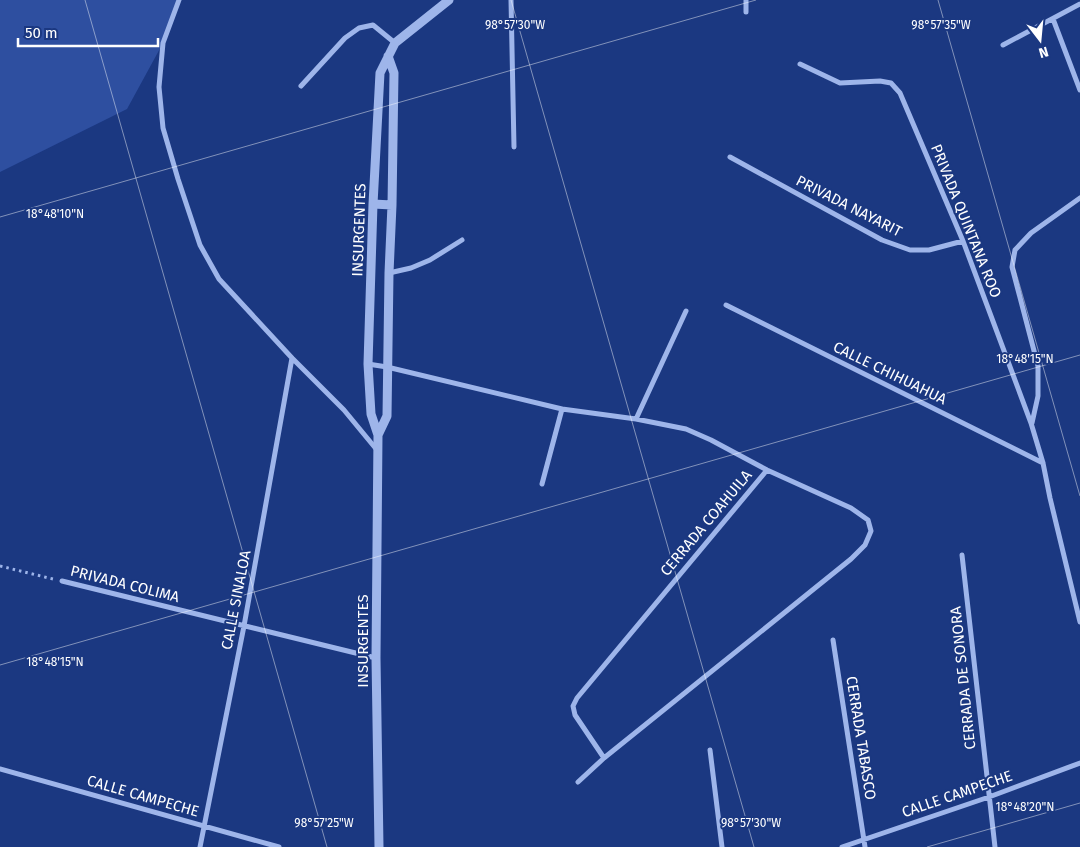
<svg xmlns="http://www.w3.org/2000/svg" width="1080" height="847" font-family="'Fira Sans',sans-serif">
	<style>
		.green { fill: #2e4fa0 }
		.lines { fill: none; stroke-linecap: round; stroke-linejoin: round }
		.path { stroke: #9eb5ea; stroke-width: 3; stroke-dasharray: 2.5 4; stroke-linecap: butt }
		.minor { stroke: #9eb5ea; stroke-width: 5 }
		.tertiary { stroke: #9eb5ea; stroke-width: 9 }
		.ticks { fill: none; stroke: #fff; stroke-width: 1; stroke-opacity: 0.45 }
		.labels { text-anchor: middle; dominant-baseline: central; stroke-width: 4; stroke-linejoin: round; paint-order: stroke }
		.street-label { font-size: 15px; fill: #fff; stroke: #1b3881 }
		.ticks-label { font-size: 12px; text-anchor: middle; fill: #fff; stroke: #1b3881; stroke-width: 4; stroke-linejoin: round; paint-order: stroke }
	</style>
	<rect width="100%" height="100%" fill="#1b3881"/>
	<!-- green -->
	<path class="green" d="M0,0H178L163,43L127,109L0,172Z"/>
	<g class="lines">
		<!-- path -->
		<path class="path" d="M0,566L53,579"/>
		<!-- minor -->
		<path class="minor" d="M179,0L163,43L159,87L163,128L178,179L200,245L219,279L292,358L344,410L377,450
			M511,0L514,147
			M746,12V0
			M1053,19L1080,90
			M1003,45L1080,4
			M800,64L840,83L880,81L891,83L900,93L963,241L1031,423L1043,463L1050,498L1080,622
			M301,86L345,38L359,28L373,25L395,43
			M730,157L882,240L910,250H929L963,241
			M389,273L411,268L430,260L462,240
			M726,305L1043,463
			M368,364L387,367L562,409L636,419L686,429L711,440L767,470L851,508L868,520L871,531L865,545L851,559L604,758L578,782
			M636,419L686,311
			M1032,423L1038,396V366L1012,267L1015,250L1031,233L1080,198
			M542,484L562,409
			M962,555L995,847
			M62,581L376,658
			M833,640L865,847
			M710,750L722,847
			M604,758L575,715L573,706L577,698L767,470
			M0,769L279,847
			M200,847L244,626L292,358
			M842,847L989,797L1080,763"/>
		<!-- tertiary -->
		<path class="tertiary" d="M373,204L392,205
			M378,435L387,416L389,273L392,205L394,73L388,56
			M379,847L376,658L378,435L371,414L368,364L373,204L380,73L395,43L449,0"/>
	</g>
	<!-- ticks -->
	<path class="ticks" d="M85,0L327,847M511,0L754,847M938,0L1080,496M0,217L756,0M0,665L1080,355M927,847L1080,803"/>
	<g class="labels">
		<!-- street labels -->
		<g class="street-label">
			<text transform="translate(849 206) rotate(27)">PRIVADA NAYARIT</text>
			<text transform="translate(966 221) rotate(68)">PRIVADA QUINTANA ROO</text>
			<text transform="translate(359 230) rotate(-88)">INSURGENTES</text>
			<text transform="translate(890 373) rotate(26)">CALLE CHIHUAHUA</text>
			<text transform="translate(706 523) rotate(-50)">CERRADA COAHUILA</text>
			<text transform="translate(125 584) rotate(14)">PRIVADA COLIMA</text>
			<text transform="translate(236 600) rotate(-79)">CALLE SINALOA</text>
			<text transform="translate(363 641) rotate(-90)">INSURGENTES</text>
			<text transform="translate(963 678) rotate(-96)">CERRADA DE SONORA</text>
			<text transform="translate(861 738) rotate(81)">CERRADA TABASCO</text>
			<text transform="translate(957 794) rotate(-19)">CALLE CAMPECHE</text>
			<text transform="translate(143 796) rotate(16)">CALLE CAMPECHE</text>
		</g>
	</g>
	<g class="ticks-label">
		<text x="515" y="29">98°57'30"W</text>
		<text x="941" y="29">98°57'35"W</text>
		<text x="55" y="218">18°48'10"N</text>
		<text x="1025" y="363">18°48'15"N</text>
		<text x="55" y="666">18°48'15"N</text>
		<text x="1025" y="811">18°48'20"N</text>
		<text x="324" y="827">98°57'25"W</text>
		<text x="751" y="827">98°57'30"W</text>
	</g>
	<!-- north arrow -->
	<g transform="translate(1040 40) rotate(164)" stroke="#1b3881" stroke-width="4" paint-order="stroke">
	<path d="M0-4L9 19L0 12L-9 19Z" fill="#ffffff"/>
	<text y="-8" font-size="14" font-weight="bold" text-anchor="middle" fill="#ffffff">N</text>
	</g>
	<!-- scale -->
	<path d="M18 38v8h140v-8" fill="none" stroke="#ffffff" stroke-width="2.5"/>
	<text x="25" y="38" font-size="15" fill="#ffffff" stroke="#1b3881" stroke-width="4" paint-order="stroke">50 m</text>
</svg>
